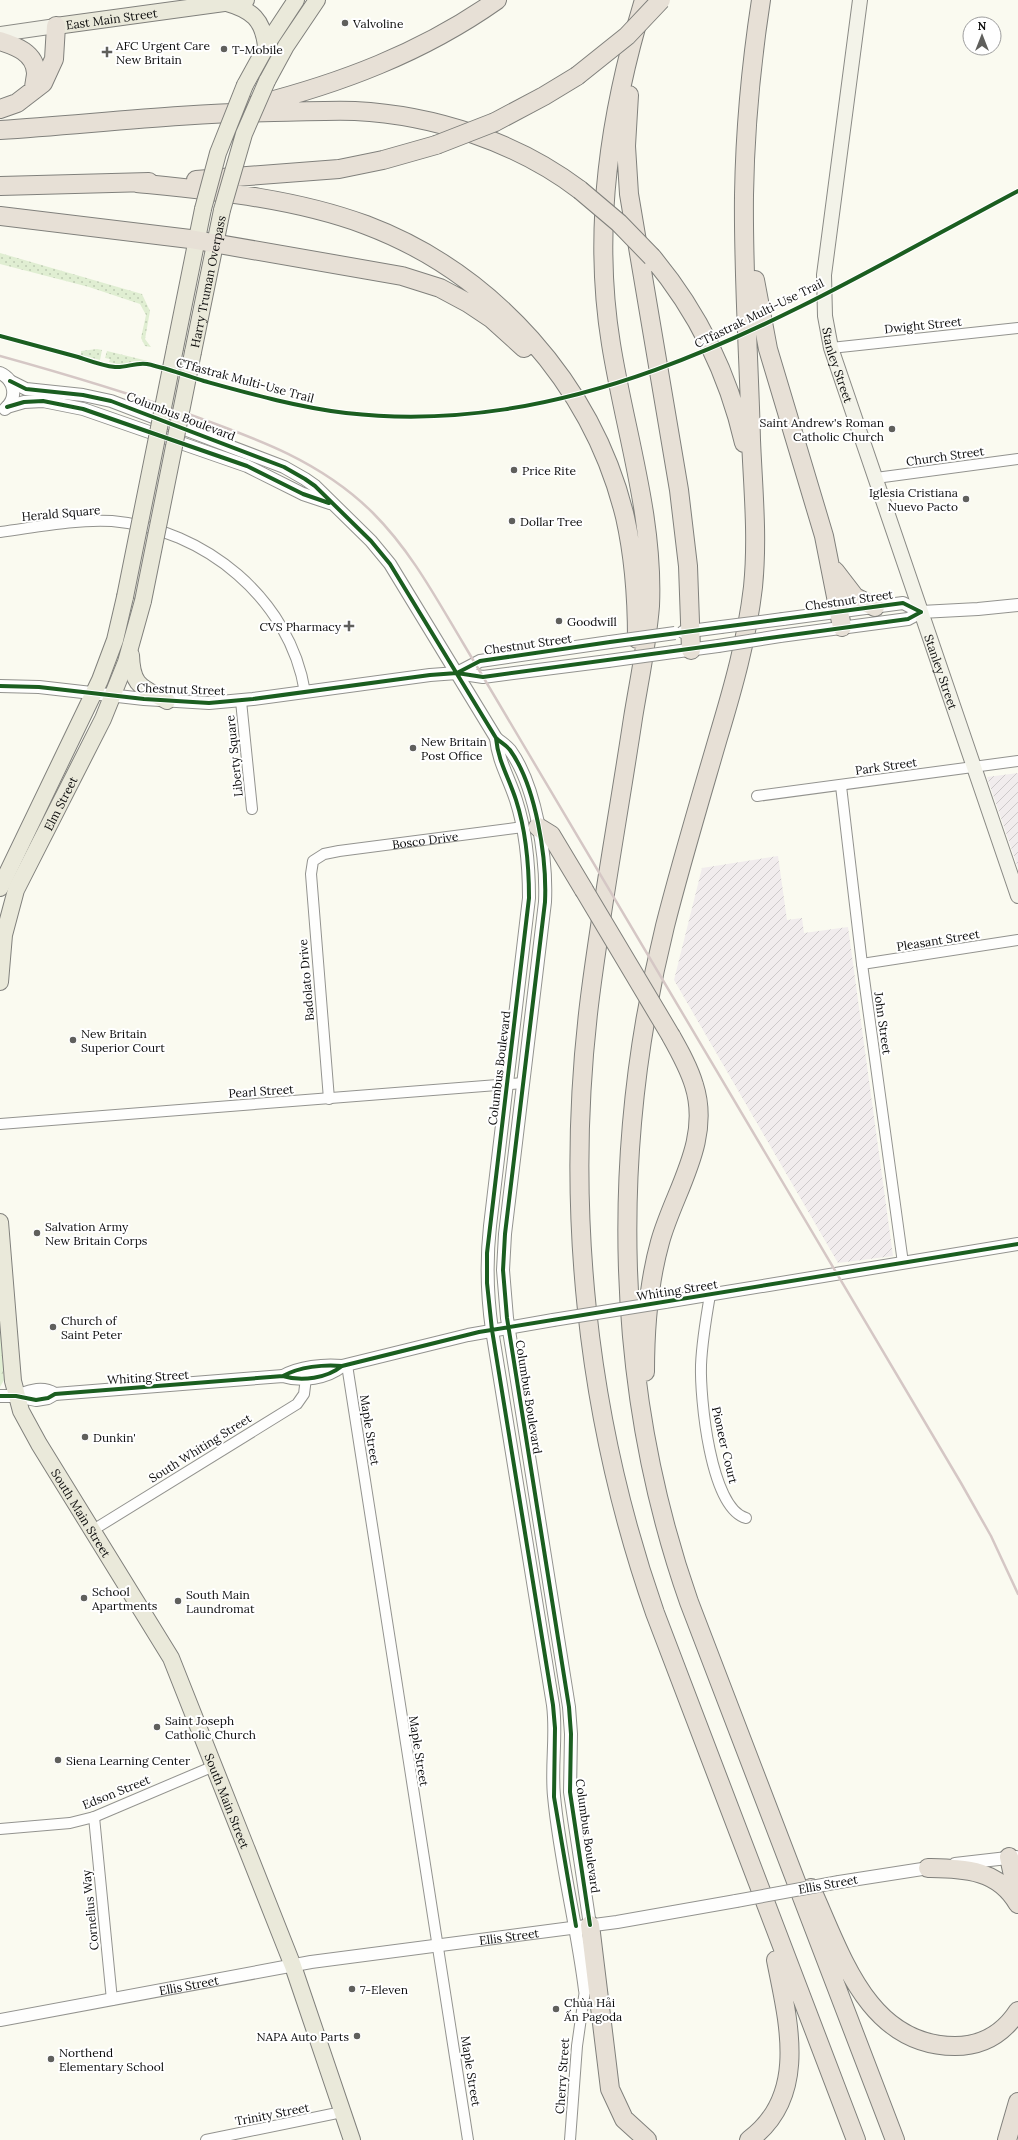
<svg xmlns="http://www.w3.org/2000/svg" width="1018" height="2140" font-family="Lora,serif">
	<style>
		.industrial { fill: url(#industrial-furrows) }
		.grass { fill: url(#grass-dots) }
		.park { fill: url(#park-crowns) }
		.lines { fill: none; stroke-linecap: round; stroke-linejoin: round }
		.minor-casing { stroke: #93938f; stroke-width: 12 }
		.tertiary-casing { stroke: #93938f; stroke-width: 14 }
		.secondary-casing { stroke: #8a8a85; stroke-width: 16 }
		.primary-casing { stroke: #80807c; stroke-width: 18 }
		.motorway-casing { stroke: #80807c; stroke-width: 20 }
		.minor { stroke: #fefefd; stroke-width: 10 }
		.tertiary { stroke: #fefefd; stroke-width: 12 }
		.secondary { stroke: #f3f3e9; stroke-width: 14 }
		.primary { stroke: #eae9da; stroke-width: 16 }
		.motorway { stroke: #e7e0d6; stroke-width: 18 }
		.rail { stroke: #d5c7c5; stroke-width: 2.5 }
		.tertiary-bridge-casing { stroke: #93938f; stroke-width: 14; stroke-linecap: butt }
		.primary-bridge-casing { stroke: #80807c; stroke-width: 18; stroke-linecap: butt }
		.motorway-bridge-casing { stroke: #80807c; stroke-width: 20; stroke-linecap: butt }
		.tertiary-bridge { stroke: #fefefd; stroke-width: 12 }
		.primary-bridge { stroke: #eae9da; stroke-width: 16 }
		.motorway-bridge { stroke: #e7e0d6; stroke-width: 18 }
		.cycleway-casing { stroke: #fff; stroke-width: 6 }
		.cycleway { stroke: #1b5e20; stroke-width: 4 }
		.poi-dot { fill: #5f5f5c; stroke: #fff; stroke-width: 1.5 }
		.labels { text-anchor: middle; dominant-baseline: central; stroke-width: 4; stroke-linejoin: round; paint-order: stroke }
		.street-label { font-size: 12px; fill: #0c0c0c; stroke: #fff }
		.poi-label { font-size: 12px; fill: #0c0c0c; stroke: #fff; text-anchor: start }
	</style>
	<defs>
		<pattern id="industrial-furrows" width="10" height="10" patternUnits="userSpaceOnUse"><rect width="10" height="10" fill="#f1eced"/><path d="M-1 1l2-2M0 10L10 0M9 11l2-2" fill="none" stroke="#cdc9ca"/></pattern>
		<pattern id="grass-dots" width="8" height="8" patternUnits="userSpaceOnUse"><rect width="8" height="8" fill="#e0eed2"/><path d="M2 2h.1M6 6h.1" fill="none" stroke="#bfcbb3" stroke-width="1.8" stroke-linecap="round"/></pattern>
		<pattern id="park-crowns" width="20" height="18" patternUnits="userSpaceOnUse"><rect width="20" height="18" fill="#e0eed2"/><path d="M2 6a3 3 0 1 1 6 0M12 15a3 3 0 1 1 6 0" fill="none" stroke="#bfcbb3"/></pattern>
	</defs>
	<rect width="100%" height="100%" fill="#fafaf0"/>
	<!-- industrial -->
	<path class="industrial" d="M1018,773V868L987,777Z
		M778,856L787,920L802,918L804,933L848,927L893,1256L838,1263L674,980L702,868Z"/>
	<!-- grass -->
	<path class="grass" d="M0,253L142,294L150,311L145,339L151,347L145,346L141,338L146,315L140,304L89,287L0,264Z
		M97,349L102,350L100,360L81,355V351Z
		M107,351L152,362L135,361L121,365L109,362L110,359L105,358Z"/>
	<!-- park -->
	<path class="park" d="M0,1324L4,1380L0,1387Z"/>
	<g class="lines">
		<defs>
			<g id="minor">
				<path d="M831,348L1018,328"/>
				<path d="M876,478L1018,459"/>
				<path d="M0,532C37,527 75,519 112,521C205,529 290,599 305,692"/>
				<path d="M241,701L252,809"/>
				<path d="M841,786L862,964L903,1263"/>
				<path d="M757,796L1018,761"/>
				<path d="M862,964L1018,940"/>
				<path id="s1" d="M329,1099L311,874L313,861L324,854L339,851L523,827"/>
				<path d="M0,1124L523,1083"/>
				<path d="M710,1295C706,1318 702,1341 701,1365C700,1397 710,1508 746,1518"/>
				<path d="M347,1365L468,2140"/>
				<path d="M93,1530L297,1404L304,1394L306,1378"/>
				<path d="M94,1817L112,2000"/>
				<path d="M0,1829L70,1823L94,1817L214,1766"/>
				<path d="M206,2140L342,2112"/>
				<path d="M570,2140L577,2046L585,1990"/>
			</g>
			<g id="tertiary">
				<path d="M0,373C15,380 18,398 5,409"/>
				<path d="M10,381L26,389L83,395L111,401L284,467L305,479L315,486L371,541L390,564L496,738C500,742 506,745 510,750C536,786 547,858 545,902L505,1234L503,1270L507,1318L569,1707L571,1734L570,1792L590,1925"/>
				<path d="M7,407L24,402L43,401L83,409L247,466L303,494L330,503"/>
				<path d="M783,619L903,603L921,612"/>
				<path d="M683,632L721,627"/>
				<path d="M780,636L908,619L921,612L978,609L1018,605"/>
				<path d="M673,652L718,646"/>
				<path d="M457,673L480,661L610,642"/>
				<path d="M0,686L39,687L144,699L209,703L253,699L430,675L457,673L483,677L608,661"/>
				<path d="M496,738C498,761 509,778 516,800C526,831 529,865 529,898L490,1226C486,1262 487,1295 492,1330L553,1705C557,1735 551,1765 554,1796C560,1861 577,1925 585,1990"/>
				<path d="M665,1302L1018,1244"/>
				<path d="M283,1376C299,1367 324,1364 342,1366L468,1335L553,1320"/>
				<path d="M0,1396H16L36,1400L48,1398L55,1394L283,1376C302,1382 327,1378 342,1366"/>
				<path d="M16,1396C30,1391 42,1386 55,1394"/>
				<path d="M955,1864L1016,1857"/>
				<path d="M839,1882L935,1867"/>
				<path id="s2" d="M0,2020L311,1962L617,1922L736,1901"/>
			</g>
			<g id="secondary">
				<path id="s3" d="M860,0L824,275L825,316L831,348L1018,896"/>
				<path d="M0,34L56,26"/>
			</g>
			<g id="primary">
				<path d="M227,3C252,10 263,20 266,46"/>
				<path id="s4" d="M56,26L246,0"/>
				<path d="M267,81L286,46L317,0"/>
				<path d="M245,85L271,38L296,0"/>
				<path d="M175,348L203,209"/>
				<path id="s5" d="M193,352L222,210"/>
				<path d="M131,655C132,687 142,687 167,701"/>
				<path d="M0,888L100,680L115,640L125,597"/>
				<path id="s6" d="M0,982L4,935L16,890L103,719L126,662L143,601"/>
				<path id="s7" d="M0,1222L13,1381L21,1411L39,1444L171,1658L293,1966L352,2140"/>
			</g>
			<path id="motorway" d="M644,0C610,112 592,228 611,344C625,432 654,517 650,606C647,644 639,681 633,718C619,811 602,903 590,997C564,1204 586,1416 655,1613L856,2140
				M761,0C751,65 745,130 744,195C743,277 749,358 751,440C753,489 758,537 753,587C747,639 733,688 718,738C700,800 681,863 665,926C610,1148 613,1386 689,1602L895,2140
				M0,41C16,46 35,53 36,73C36,78 34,83 34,89
				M629,95L626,146L629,194L679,490L688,566L691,650
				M251,106C339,84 422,53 497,0
				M0,109L17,103L43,83L54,59L56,26
				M495,122L544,96L577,76
				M0,130C91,124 183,113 274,112C301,112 328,110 355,111C434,115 517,142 580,190
				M196,180L339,169L383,160L436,145
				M137,183C215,191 293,198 366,225C493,273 593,385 625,517C634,557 637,598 637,639
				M0,186L149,182
				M0,216L190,239L402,276L440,288L468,303L492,319L524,348
				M652,257C698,312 728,373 744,443
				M755,280L768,349L824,536L842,627
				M835,571L855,597L875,607
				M538,827L551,835L584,890
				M645,1372C645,1328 648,1285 660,1242C674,1191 712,1141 694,1085C689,1068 680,1052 671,1036
				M1009,1857L1018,1898
				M928,1868C965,1869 998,1869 1018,1904
				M811,1888C841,1953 867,2046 955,2046C982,2046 1003,2034 1018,2011
				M590,1925L610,2089L624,2119L647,2140
				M749,2140C809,2096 788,2021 776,1960
				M1007,2140L1018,2102"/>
		</defs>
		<!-- minor casing -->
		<use href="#minor" class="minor-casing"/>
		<!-- tertiary casing -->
		<use href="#tertiary" class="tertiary-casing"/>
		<!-- secondary casing -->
		<use href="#secondary" class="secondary-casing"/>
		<!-- primary casing -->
		<use href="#primary" class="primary-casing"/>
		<!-- motorway casing -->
		<use href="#motorway" class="motorway-casing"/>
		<!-- minor -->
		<use href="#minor" class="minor"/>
		<!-- tertiary -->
		<use href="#tertiary" class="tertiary"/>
		<!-- secondary -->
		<use href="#secondary" class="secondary"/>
		<!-- primary -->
		<use href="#primary" class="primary"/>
		<!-- motorway -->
		<use href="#motorway" class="motorway"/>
		<!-- rail -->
		<path class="rail" d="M0,356C65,374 128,393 191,415C258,439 322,462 373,513C411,551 436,598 463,643L961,1483L991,1536L1018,1594"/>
		<defs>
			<path id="tertiary-bridge" d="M721,627L783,619
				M610,642L675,633
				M718,646L780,636
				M608,661L673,652
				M553,1320L665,1302
				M736,1901L839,1882"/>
			<path id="primary-bridge" d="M203,209L218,153L245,85
				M222,210L244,134L267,81
				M125,597L175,348
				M143,601L193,352"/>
			<path id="motorway-bridge" d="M577,76L627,36L661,0
				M436,145L495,122
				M580,190L619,223L652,257
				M584,890L671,1036"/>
		</defs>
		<!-- tertiary-bridge casing -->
		<use href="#tertiary-bridge" class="tertiary-bridge-casing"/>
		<!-- primary-bridge casing -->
		<use href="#primary-bridge" class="primary-bridge-casing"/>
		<!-- motorway-bridge casing -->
		<use href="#motorway-bridge" class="motorway-bridge-casing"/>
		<!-- tertiary-bridge -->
		<use href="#tertiary-bridge" class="tertiary-bridge"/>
		<!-- primary-bridge -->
		<use href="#primary-bridge" class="primary-bridge"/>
		<!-- motorway-bridge -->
		<use href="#motorway-bridge" class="motorway-bridge"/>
		<defs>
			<path id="cycleway" d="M0,336C26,343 52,350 78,357C90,361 103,366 115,367C126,368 136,362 147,364C166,368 185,375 204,381C251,394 297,407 346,413C594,441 808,302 1018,191
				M10,381L26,389L83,395L111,401L284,467L305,479L315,486L371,541L390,564L496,738C500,742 506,745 510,750C536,786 547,858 545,902L505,1234L503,1270L507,1318L569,1707L571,1734L570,1792L590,1925
				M7,407L24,402L43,401L83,409L247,466L303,494L329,503
				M457,673L480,661L610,642L903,603L921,612
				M0,686L39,687L144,699L209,703L253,699L430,675L457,673L483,677L908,619L921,612
				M496,738C498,761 509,778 516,800C526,831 529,865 529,898L487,1253V1283L492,1330L553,1705L555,1728L554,1797L576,1926
				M283,1376C299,1367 324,1364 342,1366L479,1332L1018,1244
				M0,1396H16L36,1400L48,1398L55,1394L283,1376C302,1382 327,1378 342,1366"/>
		</defs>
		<!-- cycleway casing -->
		<use href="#cycleway" class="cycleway-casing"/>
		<!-- cycleway -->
		<use href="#cycleway" class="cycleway"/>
	</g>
	<!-- markers -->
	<g class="poi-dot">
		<circle cx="345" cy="23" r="4"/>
		<circle cx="224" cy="49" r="4"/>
		<path d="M105 46h4v4h4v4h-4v4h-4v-4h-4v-4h4z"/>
		<circle cx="892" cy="429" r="4"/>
		<circle cx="514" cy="470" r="4"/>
		<circle cx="966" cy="499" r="4"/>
		<circle cx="512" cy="521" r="4"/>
		<circle cx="559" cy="621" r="4"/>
		<path d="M347 620h4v4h4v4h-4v4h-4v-4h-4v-4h4z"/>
		<circle cx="413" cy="748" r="4"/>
		<circle cx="73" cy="1040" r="4"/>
		<circle cx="37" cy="1233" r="4"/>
		<circle cx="53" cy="1327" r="4"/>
		<circle cx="85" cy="1437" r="4"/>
		<circle cx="84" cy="1598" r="4"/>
		<circle cx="178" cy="1601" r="4"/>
		<circle cx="157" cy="1727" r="4"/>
		<circle cx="58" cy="1760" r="4"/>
		<circle cx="352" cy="1989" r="4"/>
		<circle cx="556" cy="2009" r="4"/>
		<circle cx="357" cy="2036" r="4"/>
		<circle cx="51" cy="2059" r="4"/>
	</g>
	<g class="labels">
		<!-- street labels -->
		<g class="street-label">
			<text stroke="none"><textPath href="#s4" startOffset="56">East Main Street</textPath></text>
			<text stroke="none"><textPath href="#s5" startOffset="72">Harry Truman Overpass</textPath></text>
			<text transform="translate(759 313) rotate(-26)">CTfastrak Multi-Use Trail</text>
			<text transform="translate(923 325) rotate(-6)">Dwight Street</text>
			<text stroke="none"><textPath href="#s3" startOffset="369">Stanley Street</textPath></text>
			<text transform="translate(245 380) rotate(15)">CTfastrak Multi-Use Trail</text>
			<text transform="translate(181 416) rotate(21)">Columbus Boulevard</text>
			<text transform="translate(945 456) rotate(-8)">Church Street</text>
			<text transform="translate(61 513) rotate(-5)">Herald Square</text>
			<text transform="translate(849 600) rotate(-8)">Chestnut Street</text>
			<text transform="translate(528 644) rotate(-8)">Chestnut Street</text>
			<text stroke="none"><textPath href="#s3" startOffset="693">Stanley Street</textPath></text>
			<text transform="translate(181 689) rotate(2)">Chestnut Street</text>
			<text transform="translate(234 756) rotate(-96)">Liberty Square</text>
			<text transform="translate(886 766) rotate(-8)">Park Street</text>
			<text stroke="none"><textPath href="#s6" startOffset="191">Elm Street</textPath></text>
			<text stroke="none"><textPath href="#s1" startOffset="354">Bosco Drive</textPath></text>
			<text transform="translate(938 940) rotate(-9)">Pleasant Street</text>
			<text transform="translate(306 980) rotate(-95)">Badolato Drive</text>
			<text transform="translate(883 1023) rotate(82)">John Street</text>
			<text transform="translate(499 1068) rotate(-83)">Columbus Boulevard</text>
			<text transform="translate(261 1091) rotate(-4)">Pearl Street</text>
			<text transform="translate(677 1290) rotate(-9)">Whiting Street</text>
			<text transform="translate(148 1377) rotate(-4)">Whiting Street</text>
			<text transform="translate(529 1397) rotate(81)">Columbus Boulevard</text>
			<text transform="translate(370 1430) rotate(81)">Maple Street</text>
			<text transform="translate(725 1445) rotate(77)">Pioneer Court</text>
			<text transform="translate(200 1448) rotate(-32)">South Whiting Street</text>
			<text stroke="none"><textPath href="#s7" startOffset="309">South Main Street</textPath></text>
			<text transform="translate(419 1751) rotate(81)">Maple Street</text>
			<text transform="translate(116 1792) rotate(-22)">Edson Street</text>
			<text stroke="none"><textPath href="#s7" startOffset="633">South Main Street</textPath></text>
			<text transform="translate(588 1836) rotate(82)">Columbus Boulevard</text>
			<text transform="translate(828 1884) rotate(-10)">Ellis Street</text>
			<text transform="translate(90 1910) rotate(-96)">Cornelius Way</text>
			<text stroke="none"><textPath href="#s2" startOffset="516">Ellis Street</textPath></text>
			<text stroke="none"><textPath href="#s2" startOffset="192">Ellis Street</textPath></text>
			<text transform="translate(471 2071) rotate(81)">Maple Street</text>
			<text transform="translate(562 2076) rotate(-86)">Cherry Street</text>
			<text transform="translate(272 2114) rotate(-11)">Trinity Street</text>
		</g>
		<!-- poi labels -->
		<g class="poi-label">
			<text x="353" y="23">Valvoline</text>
			<text x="116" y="45">AFC Urgent Care<tspan x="116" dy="14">New Britain</tspan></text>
			<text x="232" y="49">T-Mobile</text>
			<text x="884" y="422" text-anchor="end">Saint Andrew's Roman<tspan x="884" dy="14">Catholic Church</tspan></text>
			<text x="522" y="470">Price Rite</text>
			<text x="958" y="492" text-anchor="end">Iglesia Cristiana<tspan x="958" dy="14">Nuevo Pacto</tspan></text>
			<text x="520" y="521">Dollar Tree</text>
			<text x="567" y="621">Goodwill</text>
			<text x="341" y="626" text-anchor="end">CVS Pharmacy</text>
			<text x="421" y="741">New Britain<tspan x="421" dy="14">Post Office</tspan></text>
			<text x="81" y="1033">New Britain<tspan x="81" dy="14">Superior Court</tspan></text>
			<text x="45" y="1226">Salvation Army<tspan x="45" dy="14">New Britain Corps</tspan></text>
			<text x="61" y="1320">Church of<tspan x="61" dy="14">Saint Peter</tspan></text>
			<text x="93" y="1437">Dunkin'</text>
			<text x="92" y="1591">School<tspan x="92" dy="14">Apartments</tspan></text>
			<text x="186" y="1594">South Main<tspan x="186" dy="14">Laundromat</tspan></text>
			<text x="165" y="1720">Saint Joseph<tspan x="165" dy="14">Catholic Church</tspan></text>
			<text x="66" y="1760">Siena Learning Center</text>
			<text x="360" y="1989">7-Eleven</text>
			<text x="564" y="2002">Chùa Hải<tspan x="564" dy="14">Ấn Pagoda</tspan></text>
			<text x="349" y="2036" text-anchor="end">NAPA Auto Parts</text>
			<text x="59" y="2052">Northend<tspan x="59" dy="14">Elementary School</tspan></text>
		</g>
	</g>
	<!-- north arrow -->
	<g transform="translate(982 36)"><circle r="19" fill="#ffffff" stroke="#9e9e9e"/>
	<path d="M0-3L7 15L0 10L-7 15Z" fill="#5f5f5c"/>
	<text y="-6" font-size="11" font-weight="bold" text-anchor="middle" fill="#0c0c0c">N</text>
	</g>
</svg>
